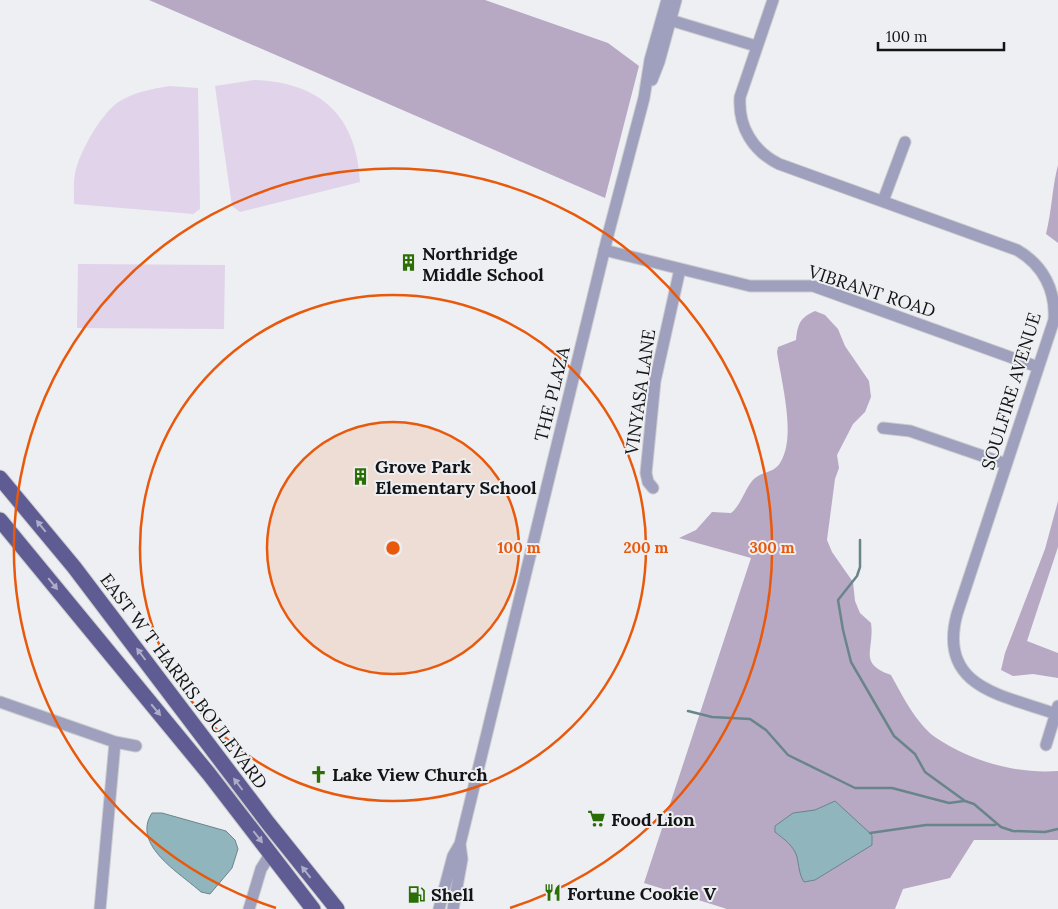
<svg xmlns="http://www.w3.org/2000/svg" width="1058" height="909" font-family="Lora,serif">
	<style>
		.green { fill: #e0d3ea }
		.forest { fill: #b7a9c4 }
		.water { fill: #90b5bc; stroke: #6a858a }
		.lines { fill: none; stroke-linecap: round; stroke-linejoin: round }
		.stream { stroke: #6a858a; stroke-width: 2.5 }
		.minor-casing { stroke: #cbcccf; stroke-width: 13 }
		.major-casing { stroke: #cbcccf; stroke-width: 17 }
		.minor { stroke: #9f9fbe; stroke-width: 11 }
		.major { stroke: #5e5c92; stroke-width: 15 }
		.oneway { fill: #adadc7 }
		.ring { fill: none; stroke: #e8590c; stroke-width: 2.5 }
		.labels { text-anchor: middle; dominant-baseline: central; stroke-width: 4; stroke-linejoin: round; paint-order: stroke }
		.poi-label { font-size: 18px; font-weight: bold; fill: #131415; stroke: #eeeff2; text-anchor: start }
		.street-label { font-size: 18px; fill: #131415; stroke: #eeeff2 }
		.centre { fill: #e8590c; stroke: #eeeff2; stroke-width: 2.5 }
		.ring-label { font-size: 15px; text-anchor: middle; font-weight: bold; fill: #e8590c; stroke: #eeeff2; stroke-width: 4; stroke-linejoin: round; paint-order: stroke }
	</style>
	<rect width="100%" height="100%" fill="#eeeff2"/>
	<!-- green -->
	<path class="green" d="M254,80C320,82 357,116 360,182L240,212L232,206L215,86Z
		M169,86L198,88L200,209L193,214L74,204C74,192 73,180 76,169C82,148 102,112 120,101C135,92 152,89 169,86Z
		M78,264L225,265L224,329L77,328Z"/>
	<!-- forest -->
	<path class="forest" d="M149,0H485L608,43L639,66L605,198Z
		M1058,165V243L1046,234C1052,210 1052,188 1058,165Z
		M815,311L825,315L838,329L845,346L869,381L871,397L865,412L853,424L837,455L839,468L835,479L827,540L832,552L853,582L855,601L860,613L871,623C875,650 857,663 891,675C902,695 918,727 938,739C973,762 1017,774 1058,771V840H974L950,878L903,889L895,909H727L644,883L751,558L679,538L696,530L712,512L731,513C741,505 744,491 752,481C760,471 773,474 780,463C797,437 781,381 777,352L778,347L796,340C798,323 800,318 815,311Z
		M1058,501V547L1027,641L1058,653V678L1033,674L1013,676L1001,670L1005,653L1045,549Z"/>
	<!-- water -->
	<path class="water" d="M835,801L872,835V845L815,880L804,882C799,874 799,866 797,857C794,846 784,839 775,832V826L793,813L815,810Z
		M152,813H162L226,831L235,840L238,849L232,868L210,894L201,892C180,873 131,845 152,813Z"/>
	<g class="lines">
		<!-- stream -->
		<path class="stream" d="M860,540V567L857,576L838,600L843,630L851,662L894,736L915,754L925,772L965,801L974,804L1001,827L1013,831L1045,832L1058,829
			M688,711L712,717L750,719L766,730L788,755L855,788H892L949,803L964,801
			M870,833L926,825H995"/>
		<defs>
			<path id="minor" d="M773,0L740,97C738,127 753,151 779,164L1017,250C1043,265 1056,290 1054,320L957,614C937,688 1003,695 1056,714
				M670,20L756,46
				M652,80L659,62L676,0
				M883,201L905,142
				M604,250L750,286H813L1038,367
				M883,428L910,431L1006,464
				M653,488L648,482L646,473L655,381L680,269
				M0,702L115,742L136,746
				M1046,745L1058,706
				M100,909L115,742
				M249,909L261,869L271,853
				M439,909L453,856L460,844L609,231L644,98L650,60L667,0
				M453,909L462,859L460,844"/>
			<path id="major" d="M0,478L74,567L268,823L337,909
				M0,520L209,774L313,909"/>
		</defs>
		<!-- minor casing -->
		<use href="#minor" class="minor-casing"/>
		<!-- major casing -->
		<use href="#major" class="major-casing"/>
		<!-- minor -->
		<use href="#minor" class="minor"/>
		<!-- major -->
		<use href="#major" class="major"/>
	</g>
	<!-- one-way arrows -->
	<defs><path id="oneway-solid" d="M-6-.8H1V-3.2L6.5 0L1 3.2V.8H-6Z" transform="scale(1.25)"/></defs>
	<g class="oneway">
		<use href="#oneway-solid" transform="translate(41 526) rotate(-129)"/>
		<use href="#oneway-solid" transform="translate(53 584) rotate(51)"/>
		<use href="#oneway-solid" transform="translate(141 654) rotate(-127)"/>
		<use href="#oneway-solid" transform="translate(156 710) rotate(50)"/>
		<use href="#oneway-solid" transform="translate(238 784) rotate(-127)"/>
		<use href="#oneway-solid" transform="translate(258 837) rotate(52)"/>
		<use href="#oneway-solid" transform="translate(306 872) rotate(-128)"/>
	</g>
	<!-- distance rings -->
	<circle cx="393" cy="548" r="126" fill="#e8590c" fill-opacity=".12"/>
	<g class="ring">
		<circle cx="393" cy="548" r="126"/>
		<circle cx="393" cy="548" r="253"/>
		<path d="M276 908A379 379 0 1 1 510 908"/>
	</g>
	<!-- icons -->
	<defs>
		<symbol id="building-bare" viewBox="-9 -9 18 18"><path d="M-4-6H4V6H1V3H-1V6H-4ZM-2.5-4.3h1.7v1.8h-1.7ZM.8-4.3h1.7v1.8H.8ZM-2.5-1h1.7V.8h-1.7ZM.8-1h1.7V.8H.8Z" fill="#2c6e06" stroke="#eeeff2" stroke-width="2.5" paint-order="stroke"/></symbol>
		<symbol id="church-bare" viewBox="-9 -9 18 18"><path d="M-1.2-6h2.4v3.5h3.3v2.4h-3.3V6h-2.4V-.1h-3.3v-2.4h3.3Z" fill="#2c6e06" stroke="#eeeff2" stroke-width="2.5" paint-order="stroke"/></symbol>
		<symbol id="supermarket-bare" viewBox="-9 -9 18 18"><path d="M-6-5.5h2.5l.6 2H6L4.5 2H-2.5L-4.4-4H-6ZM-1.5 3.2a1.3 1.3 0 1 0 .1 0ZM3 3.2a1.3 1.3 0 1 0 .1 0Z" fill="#2c6e06" stroke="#eeeff2" stroke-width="2.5" paint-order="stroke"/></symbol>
		<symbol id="restaurant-bare" viewBox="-9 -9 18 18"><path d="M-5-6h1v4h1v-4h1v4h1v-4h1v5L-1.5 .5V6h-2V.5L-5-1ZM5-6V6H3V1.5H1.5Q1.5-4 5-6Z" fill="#2c6e06" stroke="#eeeff2" stroke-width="2.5" paint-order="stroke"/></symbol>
		<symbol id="fuel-bare" viewBox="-9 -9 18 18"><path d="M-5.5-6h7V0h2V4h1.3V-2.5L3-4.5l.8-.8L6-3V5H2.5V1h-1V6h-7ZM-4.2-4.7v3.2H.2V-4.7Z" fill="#2c6e06" stroke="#eeeff2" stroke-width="2.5" paint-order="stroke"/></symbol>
	</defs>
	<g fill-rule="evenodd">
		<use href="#building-bare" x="396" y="250" width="25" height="25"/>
		<use href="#building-bare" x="348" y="464" width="25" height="25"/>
		<use href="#church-bare" x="306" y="762" width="25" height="25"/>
		<use href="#supermarket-bare" x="584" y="806" width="25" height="25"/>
		<use href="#restaurant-bare" x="540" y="880" width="25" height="25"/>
		<use href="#fuel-bare" x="404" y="882" width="25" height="25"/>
	</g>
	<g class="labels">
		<!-- poi labels -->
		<g class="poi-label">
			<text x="422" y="253">Northridge<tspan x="422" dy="21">Middle School</tspan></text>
			<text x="375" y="466">Grove Park<tspan x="375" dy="21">Elementary School</tspan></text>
			<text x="332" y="774">Lake View Church</text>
			<text x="611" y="819">Food Lion</text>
			<text x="567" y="893">Fortune Cookie V</text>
			<text x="431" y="894">Shell</text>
		</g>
		<!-- street labels -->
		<g class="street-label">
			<text transform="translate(872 291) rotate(18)">VIBRANT ROAD</text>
			<text transform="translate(1011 391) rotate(-73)">SOULFIRE AVENUE</text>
			<text transform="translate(640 392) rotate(-82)">VINYASA LANE</text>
			<text transform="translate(552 394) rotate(-76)">THE PLAZA</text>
			<text transform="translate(184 681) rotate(53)">EAST W T HARRIS BOULEVARD</text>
		</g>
	</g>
	<circle cx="393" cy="548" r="8" class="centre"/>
	<g class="ring-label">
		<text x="519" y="553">100 m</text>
		<text x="646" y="553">200 m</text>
		<text x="772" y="553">300 m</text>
	</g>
	<!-- scale -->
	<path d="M878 42v8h126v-8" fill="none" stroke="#131415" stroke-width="2.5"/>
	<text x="886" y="42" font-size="15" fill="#131415" stroke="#eeeff2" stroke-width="4" paint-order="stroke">100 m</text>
</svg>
